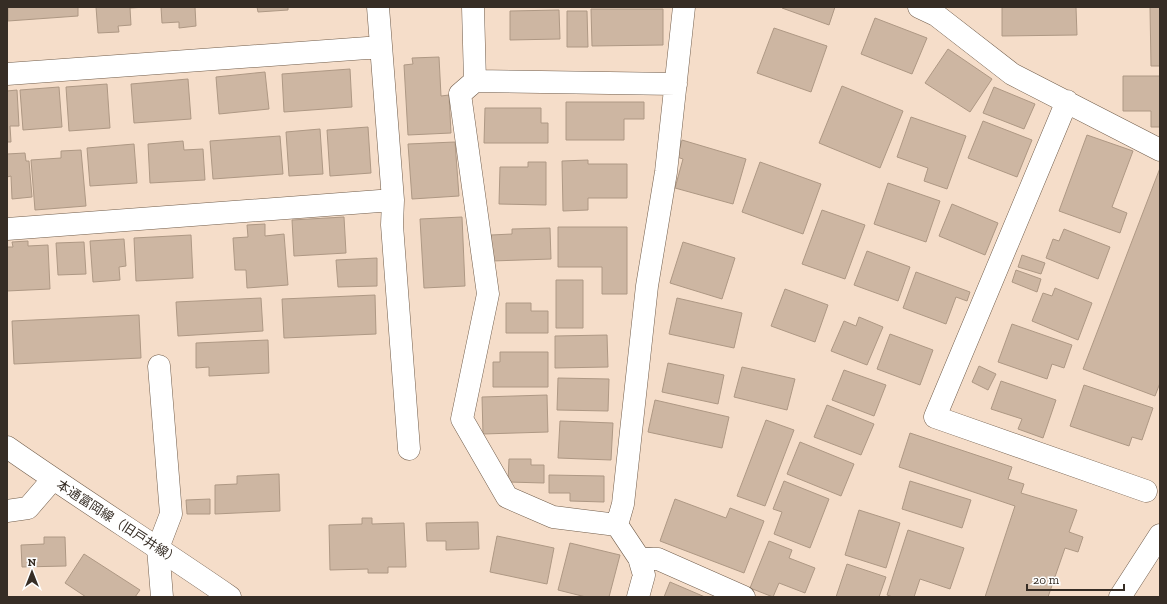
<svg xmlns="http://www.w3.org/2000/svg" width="1167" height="604" font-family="'Zilla Slab','Noto Sans JP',serif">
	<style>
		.building { fill: #cdb6a2; stroke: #ae9884 }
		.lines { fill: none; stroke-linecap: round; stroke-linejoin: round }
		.minor-casing { stroke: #715d4b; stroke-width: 23 }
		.tertiary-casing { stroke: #715d4b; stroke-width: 23 }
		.minor { stroke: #fff; stroke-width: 22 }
		.tertiary { stroke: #fff; stroke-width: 22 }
		.labels { text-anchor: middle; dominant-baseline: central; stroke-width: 3.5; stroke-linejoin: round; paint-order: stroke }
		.street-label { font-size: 13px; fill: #362d25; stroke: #fff }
	</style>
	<rect width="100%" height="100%" fill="#f5ddc9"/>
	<!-- building -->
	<path class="building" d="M8,7H78V16L8,21Z
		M96,7H146L130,8L131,25L118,26L119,32L98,33Z
		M161,7H195L196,26L179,28V22L162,23Z
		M257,7H288V10L258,12Z
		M782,7H835L829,25L782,8Z
		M1002,7H1076L1077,35L1002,36Z
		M1150,7H1160V66H1151Z
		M591,9H663V45L592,46Z
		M559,10L560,39L510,40V11Z
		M567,11H587L588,47H567Z
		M875,18L927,38L912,74L861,54Z
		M774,28L827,46L811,92L757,73Z
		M948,49L992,79L970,112L925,83Z
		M439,57L441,96L449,95L451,133L408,135L404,65L413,64L412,58Z
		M350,69L352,107L284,112L282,74Z
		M265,72L269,109L219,114L216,77Z
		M1123,76H1160V127H1151V111H1123Z
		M188,79L191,119L134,123L131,84Z
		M107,84L110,128L69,131L66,87Z
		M842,86L903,111L880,168L819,143Z
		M59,87L62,127L23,130L20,90Z
		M994,87L1035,104L1024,129L983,113Z
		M17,90L19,126H10L11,142H7V91Z
		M566,102H644V119H624V140H566Z
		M485,108H541V123H548V143H484Z
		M911,117L966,136L947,189L924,181L928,168L897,157Z
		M983,121L1032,140L1017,177L968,158Z
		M368,127L371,173L330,176L327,130Z
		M320,129L323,174L289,176L286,132Z
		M1087,135L1133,151L1112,207L1127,213L1120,233L1059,211Z
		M280,136L283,174L213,179L210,141Z
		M682,140L746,159L733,204L675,188L683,159L677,157Z
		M183,141L184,150L203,149L205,180L150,183L148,144Z
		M455,142L459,196L412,199L408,144Z
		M134,144L137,183L90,186L87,148Z
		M81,150L86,206L35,210L31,160L61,158V151Z
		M25,153L26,161H29L32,197L12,199L11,176L7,177V154Z
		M588,160V164H627V198H588V210L563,211L562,161Z
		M528,162H546V205L499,204L500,167H528Z
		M760,162L821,184L803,234L742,212Z
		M1160,168V383L1155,396L1083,369Z
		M888,183L940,201L926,242L874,224Z
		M952,204L998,223L985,255L939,236Z
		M822,210L865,225L845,279L802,264Z
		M344,217L346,253L294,256L292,220Z
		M462,217L465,286L424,288L420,219Z
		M265,224V236L284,234L288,285L247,288L246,270H235L233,238L248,237L247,225Z
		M558,227H627V294H602V267H558Z
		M550,228L551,259L492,261L491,235L512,234V229Z
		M1064,229L1110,247L1098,279L1046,258L1053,239L1059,241Z
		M191,235L193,278L136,281L134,238Z
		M124,239L126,266L119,267L120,280L93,282L90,241Z
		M28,241V246L48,245L50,289L7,291V247H13L12,242Z
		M84,242L86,274L58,275L56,243Z
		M683,242L735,258L722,299L670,283Z
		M867,251L910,267L898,301L854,285Z
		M1022,255L1045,263L1041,274L1018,267Z
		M377,258V286L338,287L336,260Z
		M1016,270L1041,279L1037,292L1012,282Z
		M916,272L970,292L967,301L956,297L946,324L903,308Z
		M556,280H583V328H556Z
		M1055,288L1092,303L1078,340L1032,321L1043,293L1052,296Z
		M785,289L828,305L815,342L771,326Z
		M375,295L376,334L284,338L282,299Z
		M261,298L263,331L178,336L176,302Z
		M677,298L742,313L734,348L669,334Z
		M506,303H531V311H548V333H506Z
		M139,315L141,358L14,364L12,321Z
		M859,317L883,327L867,365L831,351L844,321L856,326Z
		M1012,324L1072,345L1064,368L1052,364L1047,379L998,362Z
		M890,334L933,350L920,385L877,369Z
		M607,335L608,367L555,368V336Z
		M268,340L269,373L209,376V367L196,368V343Z
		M500,352H548V387H493V362H500Z
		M668,363L724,375L718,404L662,392Z
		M979,366L996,374L988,390L972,382Z
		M742,367L795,379L787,410L734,397Z
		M844,370L886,385L874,416L832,400Z
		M558,378L609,379L608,411L557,410Z
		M1001,381L1056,400L1043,438L1018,429L1022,419L991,409Z
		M1084,385L1153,408L1142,440L1132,437L1129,446L1070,426Z
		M547,395L548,432L483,434L482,397Z
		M655,400L729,417L722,448L648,432Z
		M827,405L874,424L861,455L814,437Z
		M766,420L794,430L765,506L737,496Z
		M560,421L613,423L611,460L558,458Z
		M910,433L1012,467L1008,479L1024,484L1021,493L1077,510L1069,532L1083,537L1078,552L1065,548L1048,597H985L1015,506L899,467Z
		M800,442L854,464L841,496L787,474Z
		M509,459H531V465H544V483L508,482Z
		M279,474L280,511L215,514V485L237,484V476Z
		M549,475L604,476V502L570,501V493H549Z
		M784,481L829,499L810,548L774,534L782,512L773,509Z
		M910,481L971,500L962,528L902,509Z
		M210,499V514H187L186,500Z
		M675,499L726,518L730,508L764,521L744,573L660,541Z
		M859,510L900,523L886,568L845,555Z
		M362,518H372V524L404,523L406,567H388V573H368V569L330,570L329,525L362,524Z
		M478,522L479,549L446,550V541H427L426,523Z
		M908,530L964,548L950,589L920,579L914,597H893L887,595Z
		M497,536L554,548L547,584L490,572Z
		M44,537H65L66,566L22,567L21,545L44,544Z
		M769,541L792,550L789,558L815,568L805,593L779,583L773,597L750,588Z
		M570,543L620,555L609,597H586L558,590Z
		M84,554L140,590L135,597H86L65,583Z
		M847,564L886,577L879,597H836Z
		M670,582L705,597H664Z"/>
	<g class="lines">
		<defs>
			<path id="minor" d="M473,7L475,81
				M919,7L936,15L1012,74L1160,150
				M7,74L381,47
				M1067,101L935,417L1146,491
				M393,200L392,225L409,449
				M7,229L393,200L378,7
				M159,366L171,514L158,548L162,597
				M617,525L623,504L647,286L666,172L684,7
				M639,558L658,559L744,597
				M638,597L644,575L639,558L617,525L553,517L507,497L462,419L488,294L460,94L475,81L676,84"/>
			<path id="tertiary" d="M7,447C80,498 156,546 230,597
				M7,511L28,508L53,479
				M1120,597L1160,535"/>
		</defs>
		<!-- minor casing -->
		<use href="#minor" class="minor-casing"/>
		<!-- tertiary casing -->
		<use href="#tertiary" class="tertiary-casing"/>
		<!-- minor -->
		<use href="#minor" class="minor"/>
		<!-- tertiary -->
		<use href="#tertiary" class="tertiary"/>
	</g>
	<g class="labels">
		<!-- street labels -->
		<g class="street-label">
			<text transform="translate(118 522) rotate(33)">本通富岡線（旧戸井線）</text>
		</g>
	</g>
	<!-- border -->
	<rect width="1167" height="604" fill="none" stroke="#362d25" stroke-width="16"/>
	<!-- north arrow -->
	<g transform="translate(32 572)" stroke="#ffffff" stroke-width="3" paint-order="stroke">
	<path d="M0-3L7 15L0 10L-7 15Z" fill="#362d25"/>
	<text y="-6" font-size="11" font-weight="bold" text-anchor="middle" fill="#362d25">N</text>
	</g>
	<!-- scale -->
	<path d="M1027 584v6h97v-6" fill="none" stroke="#362d25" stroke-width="2"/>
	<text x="1033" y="584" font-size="12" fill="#362d25" stroke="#ffffff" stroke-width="3" paint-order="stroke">20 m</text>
</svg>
